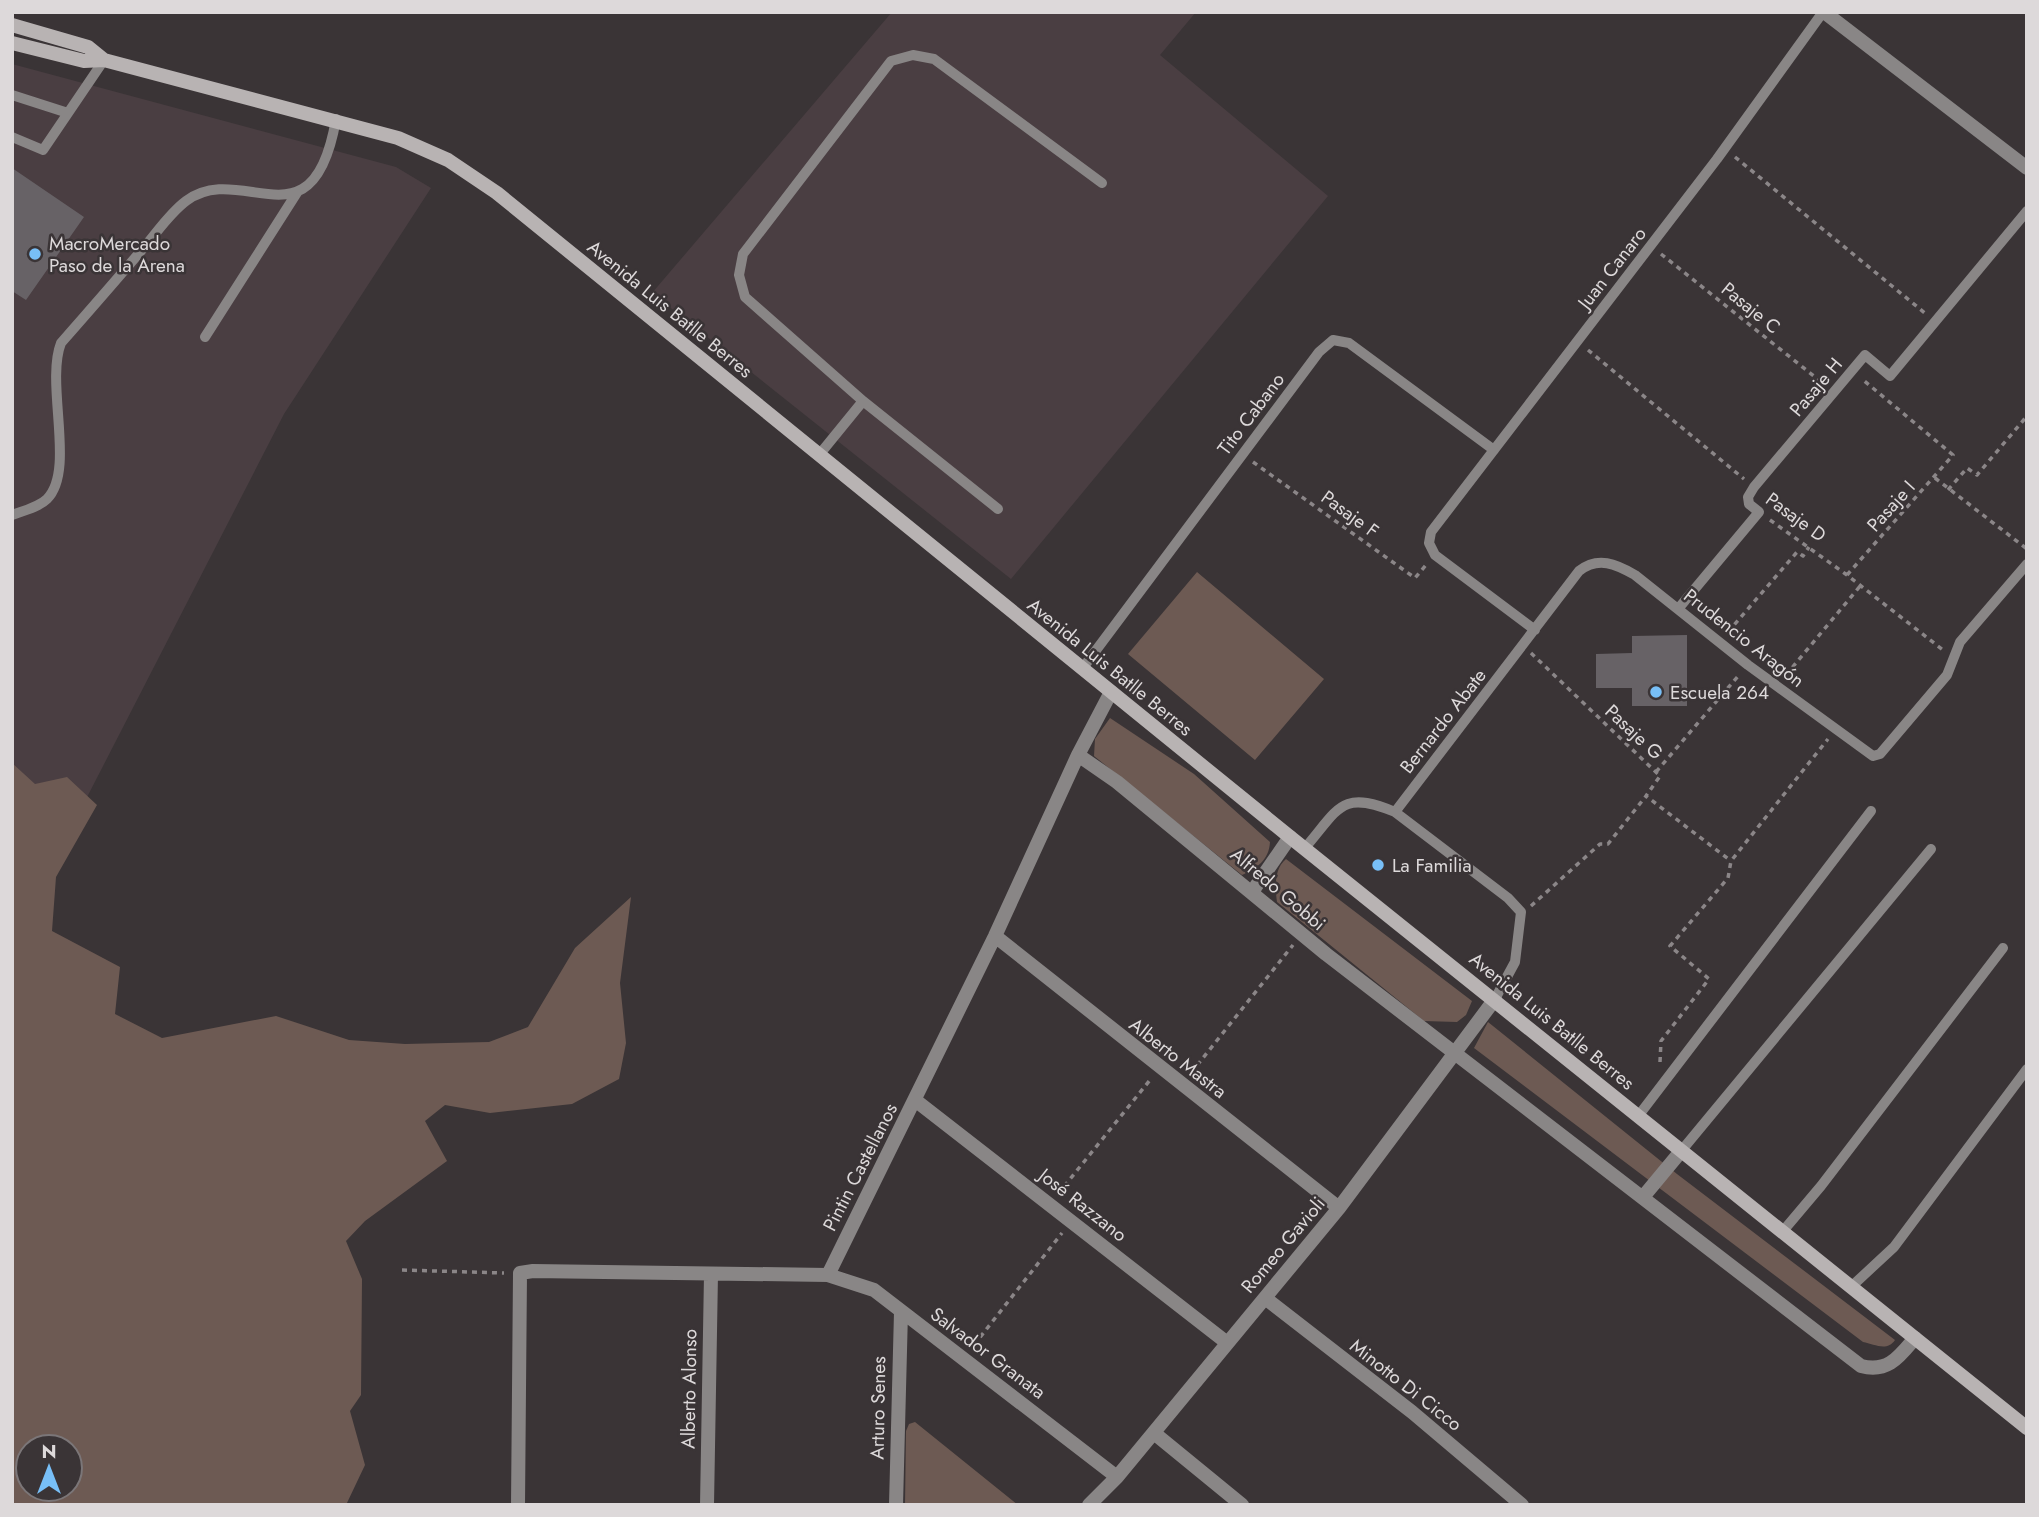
<svg xmlns="http://www.w3.org/2000/svg" width="2039" height="1517" font-family="Jost,sans-serif">
	<style>
		.built { fill: #4a3e42 }
		.green { fill: #6d5a53; fill-rule: evenodd }
		.building { fill: #676266 }
		.lines { fill: none; stroke-linecap: round; stroke-linejoin: round }
		.path { stroke: #8b8688; stroke-width: 3.5; stroke-dasharray: 5 5; stroke-linecap: butt }
		.lane { stroke: #898686; stroke-width: 10 }
		.street { stroke: #898686; stroke-width: 14 }
		.secondary { stroke: #b8b3b3; stroke-width: 14 }
		.poi-dot { fill: #78bff7; stroke: #3a3436; stroke-width: 2.5 }
		.labels { text-anchor: middle; dominant-baseline: central; stroke-width: 5; stroke-linejoin: round; paint-order: stroke }
		.poi-label { font-size: 19px; fill: #ddd9da; stroke: #3a3436; text-anchor: start }
		.street-label { font-size: 19px; fill: #ddd9da; stroke: #3a3436 }
	</style>
	<rect width="100%" height="100%" fill="#3a3436"/>
	<!-- built -->
	<path class="built" d="M892,12H1196L1160,55L1328,196L1011,579L652,293Z
		M12,64L396,167L431,188L284,414L83,805L12,790Z"/>
	<!-- green -->
	<path class="green" d="M1197,572L1324,679L1255,760L1128,654Z
		M1110,718L1194,774L1270,842C1269,860 1257,868 1242,875L1094,756L1095,739Z
		M12,763L35,784L67,777L97,805L56,877L52,931L120,967L115,1014L162,1038L276,1016L349,1040L405,1044L489,1042L528,1027L575,948L631,897L620,983L626,1043L619,1079L572,1104L490,1113L445,1105L425,1121L447,1161L365,1221L346,1241L362,1279L361,1395L350,1411L365,1465L346,1505H12ZM70,1447V1489H28V1447Z
		M1286,859L1472,1001L1466,1015L1457,1022L1424,1021L1277,902C1275,887 1274,869 1286,859Z
		M1488,1022L1677,1174L1895,1340C1887,1352 1874,1344 1863,1342L1474,1048Z
		M915,1422L1018,1505H905L906,1431L909,1424Z"/>
	<!-- building -->
	<path class="building" d="M12,168L84,217L26,300L12,291Z
		M1687,635V706H1632V688H1596V654L1632,653V636Z"/>
	<g class="lines">
		<!-- path -->
		<path class="path" d="M1735,157L1926,314
			M1661,254L1825,385
			M1588,350L1744,479
			M1253,462L1415,578L1426,565
			M1935,478L2027,549
			M1948,490L1967,468L1977,475L2027,416
			M1770,520L1847,575L1943,650
			M1847,575L1953,455L1862,379
			M1728,632L1797,552L1803,556L1809,547
			M1531,653L1660,776L1646,796L1731,861
			M1786,675L1861,585
			M1656,772L1739,675
			M1531,906L1600,844H1608L1646,796
			M1660,1062L1661,1041L1709,979L1670,946L1728,878L1731,861L1828,739
			M1191,1073L1293,945
			M1058,1194L1150,1080
			M402,1270L504,1273
			M974,1345L1062,1233"/>
		<!-- lane -->
		<path class="lane" d="M12,95L68,113
			M12,137L43,150L104,60
			M205,337L298,191
			M819,455L863,401
			M998,509L863,401L745,297L739,275L743,254L891,61L913,55L934,59L1102,183
			M12,515C23,511 39,507 47,499C76,470 45,384 61,343C90,310 118,278 146,245C158,231 170,213 186,201C242,159 313,253 336,119
			M1678,609L1759,512L1749,504L1748,497L1754,487L1865,355L1890,376L2027,211
			M1535,630L1435,555L1429,543L1431,532L1717,159L1823,12
			M1082,669L1319,352L1333,340L1349,343L1494,450
			M1395,812L1508,898L1521,912L1515,962L1495,999
			M1304,849C1339,809 1340,789 1395,812L1579,571C1598,556 1616,564 1635,575L1748,665L1873,756L1880,754L1947,675L1960,642L2027,564
			M1639,1115L1871,811
			M1682,1150L1931,849
			M1783,1231L1821,1186L2003,948
			M1852,1286L1894,1247L2027,1069"/>
		<!-- street -->
		<path class="street" d="M1824,12L2027,168
			M1078,755L1117,782L1326,954L1861,1366C1888,1373 1899,1357 1915,1338
			M1252,892L1290,837
			M995,936L1339,1208
			M915,1100L1226,1342
			M1643,1197L1682,1150
			M828,1275L874,1290L1117,1477
			M1265,1298L1412,1412L1522,1505
			M1154,1433L1242,1505
			M518,1505L520,1273L533,1271L828,1275L995,936L1078,755L1111,692
			M707,1505L711,1274
			M896,1505L901,1312
			M1089,1505L1117,1477L1339,1208L1495,999"/>
		<!-- secondary -->
		<path class="secondary" d="M12,25L88,47L104,60
			M12,43L84,61L104,60L398,138L448,160L497,193L1290,837L2027,1428"/>
	</g>
	<!-- markers -->
	<g class="poi-dot">
		<circle cx="35" cy="254" r="7"/>
		<circle cx="1656" cy="692" r="7"/>
		<circle cx="1378" cy="865" r="7"/>
	</g>
	<g class="labels">
		<!-- poi labels -->
		<g class="poi-label">
			<text x="49" y="243">MacroMercado<tspan x="49" dy="22">Paso de la Arena</tspan></text>
			<text x="1670" y="692">Escuela 264</text>
			<text x="1392" y="865">La Familia</text>
		</g>
		<!-- street labels -->
		<g class="street-label">
			<text transform="translate(1612 268) rotate(-52)">Juan Canaro</text>
			<text transform="translate(1751 308) rotate(39)">Pasaje C</text>
			<text transform="translate(670 309) rotate(39)">Avenida Luis Batlle Berres</text>
			<text transform="translate(1816 387) rotate(-50)">Pasaje H</text>
			<text transform="translate(1251 414) rotate(-53)">Tito Cabano</text>
			<text transform="translate(1891 506) rotate(-48)">Pasaje I</text>
			<text transform="translate(1350 514) rotate(36)">Pasaje F</text>
			<text transform="translate(1796 517) rotate(36)">Pasaje D</text>
			<text transform="translate(1744 638) rotate(38)">Prudencio Aragón</text>
			<text transform="translate(1110 667) rotate(39)">Avenida Luis Batlle Berres</text>
			<text transform="translate(1443 721) rotate(-52)">Bernardo Abate</text>
			<text transform="translate(1634 732) rotate(43)">Pasaje G</text>
			<text transform="translate(1278 889) rotate(40)">Alfredo Gobbi</text>
			<text transform="translate(1552 1021) rotate(39)">Avenida Luis Batlle Berres</text>
			<text transform="translate(1178 1058) rotate(38)">Alberto Mastra</text>
			<text transform="translate(860 1167) rotate(-63)">Pintin Castellanos</text>
			<text transform="translate(1083 1205) rotate(38)">José Razzano</text>
			<text transform="translate(1283 1245) rotate(-50)">Romeo Gavioli</text>
			<text transform="translate(988 1353) rotate(37)">Salvador Granata</text>
			<text transform="translate(1406 1385) rotate(38)">Minotto Di Cicco</text>
			<text transform="translate(689 1389) rotate(-89)">Alberto Alonso</text>
			<text transform="translate(878 1408) rotate(-89)">Arturo Senes</text>
		</g>
	</g>
	<!-- border -->
	<rect width="2039" height="1517" fill="none" stroke="#ddd9da" stroke-width="28"/>
	<!-- north arrow -->
	<g transform="translate(49 1468)"><circle r="33" fill="#3a3436" stroke="#7b7678" stroke-width="2"/>
	<path d="M0-5L12 26L0 18L-12 26Z" fill="#78bff7"/>
	<text y="-10" font-size="19" font-weight="bold" text-anchor="middle" fill="#ddd9da">N</text>
	</g>
</svg>
